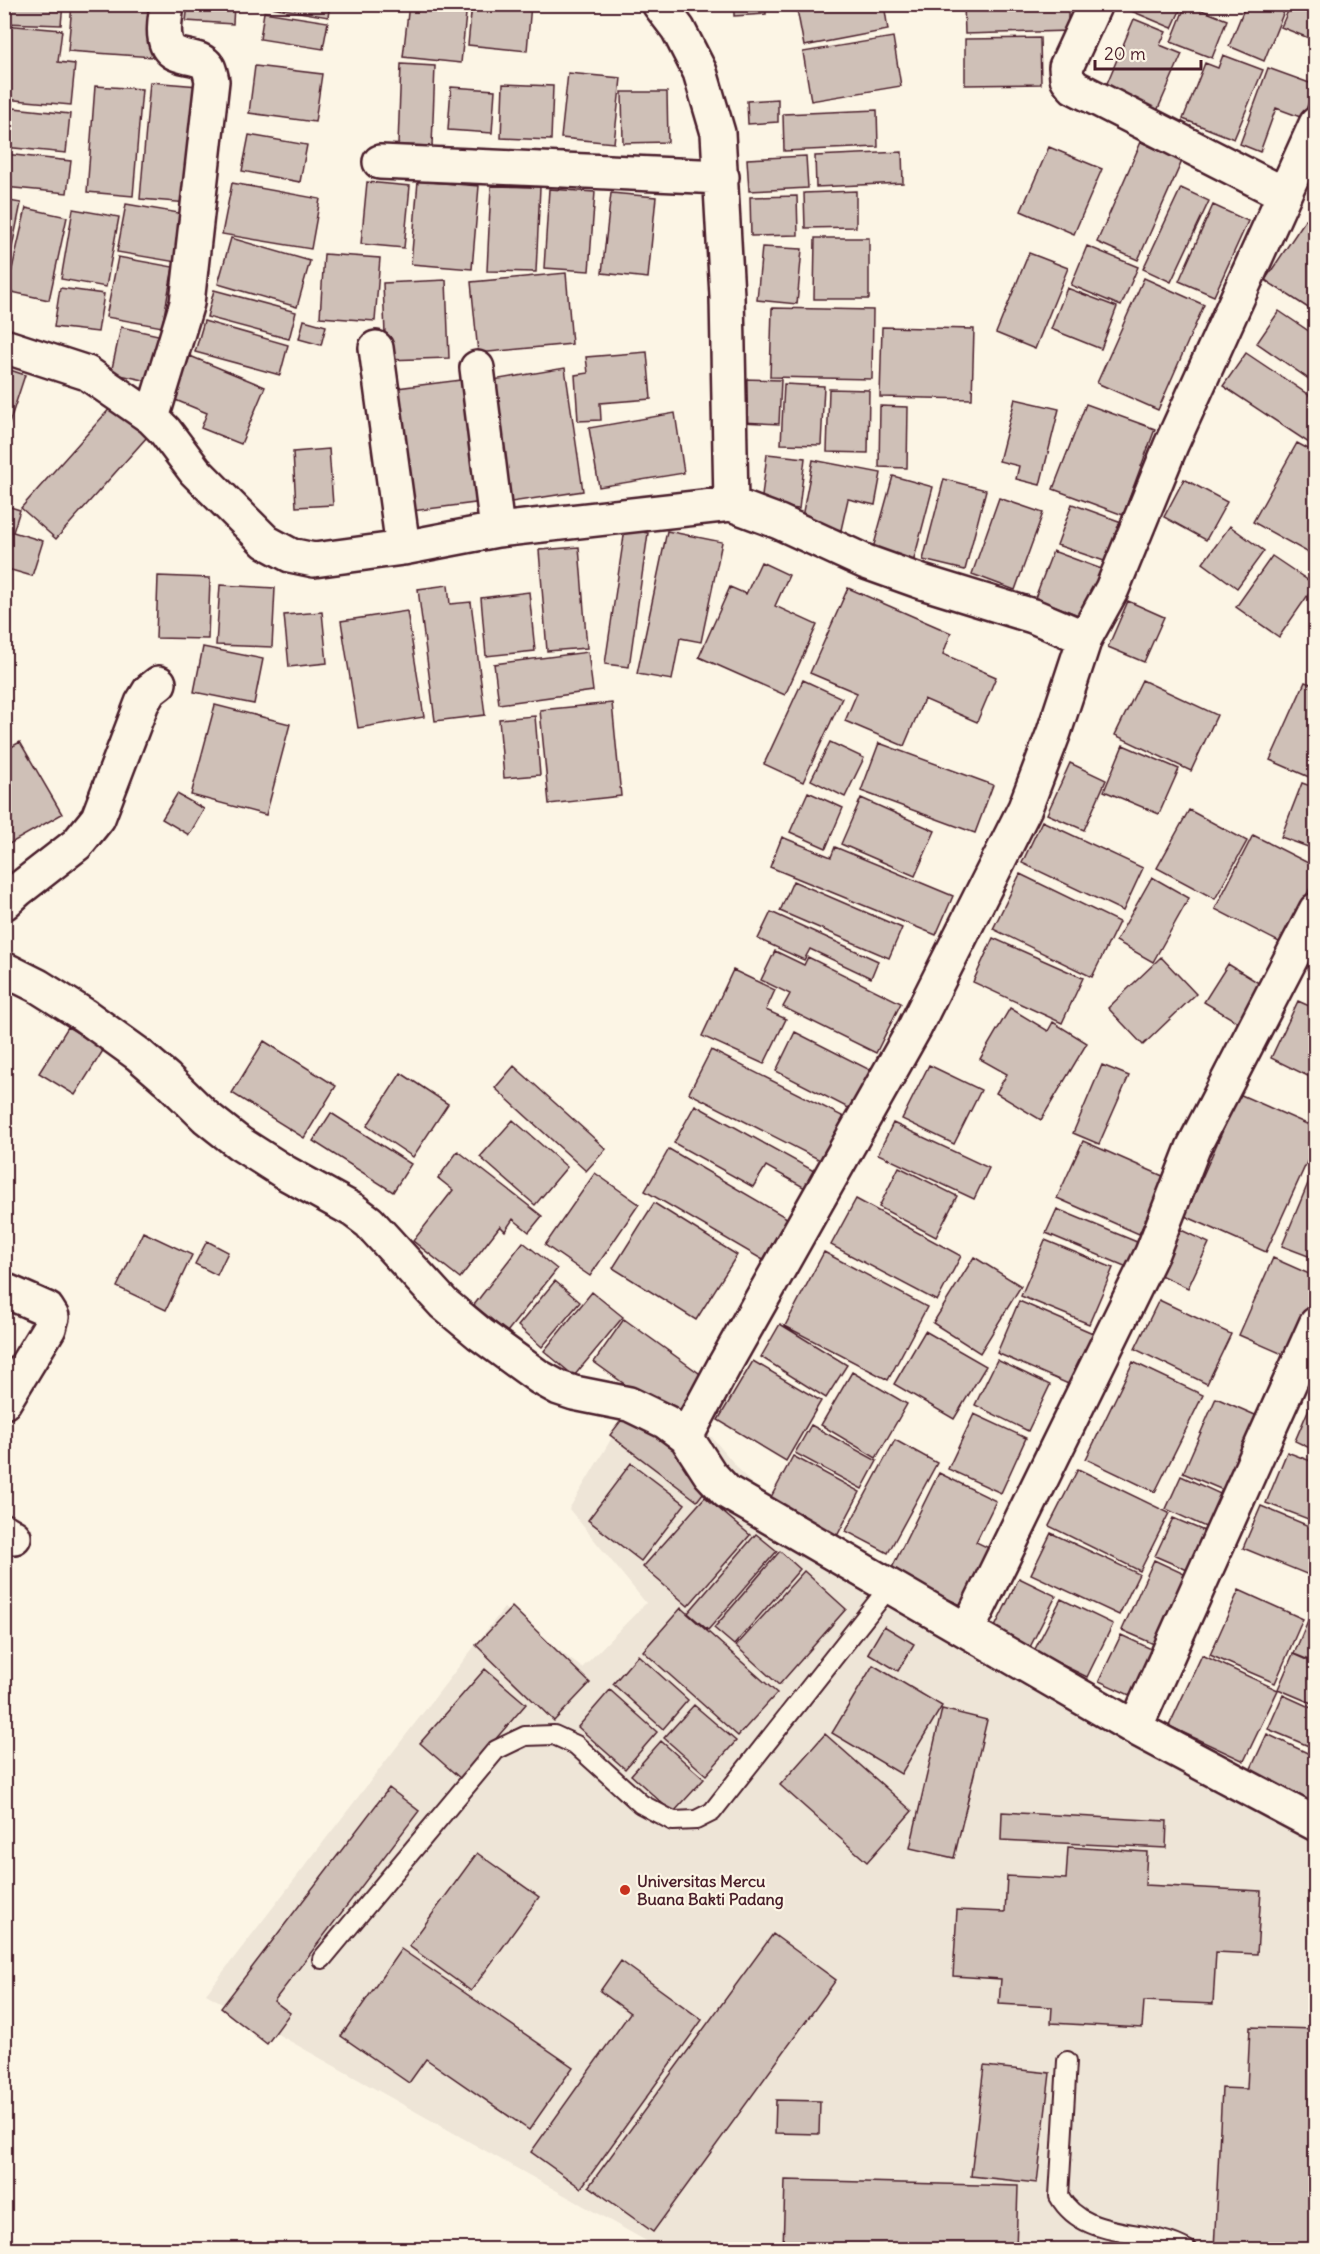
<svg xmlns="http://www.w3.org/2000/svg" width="1320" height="2254" font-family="Delius,sans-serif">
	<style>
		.built { fill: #eee5d7 }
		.building { fill: #cfc0b7; stroke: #4a1f2b; stroke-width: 1.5 }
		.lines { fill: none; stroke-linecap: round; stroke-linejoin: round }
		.lane-casing { stroke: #4a1f2b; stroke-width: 22 }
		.street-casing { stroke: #4a1f2b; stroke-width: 38 }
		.lane { stroke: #fcf5e5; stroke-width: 18 }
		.street { stroke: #fcf5e5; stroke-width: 33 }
		.poi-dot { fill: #c8321e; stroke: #fcf5e5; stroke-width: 2 }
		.labels { text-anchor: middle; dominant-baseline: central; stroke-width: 4.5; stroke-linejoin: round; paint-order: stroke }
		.poi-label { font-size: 16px; font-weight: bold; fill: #4a1f2b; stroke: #fcf5e5; text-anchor: start }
	</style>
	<rect width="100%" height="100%" fill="#fcf5e5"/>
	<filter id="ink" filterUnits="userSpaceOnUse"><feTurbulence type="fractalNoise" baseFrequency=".0167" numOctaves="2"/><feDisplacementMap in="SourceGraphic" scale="12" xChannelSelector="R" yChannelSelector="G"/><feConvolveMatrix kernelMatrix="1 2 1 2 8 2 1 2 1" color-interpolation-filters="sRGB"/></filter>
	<g filter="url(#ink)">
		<!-- built -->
		<path class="built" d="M699,1422L759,1493L1315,1811V2249L671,2250L657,2247L206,1994L504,1608L582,1668L646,1603L569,1509L619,1426Z"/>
		<!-- building -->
		<path class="building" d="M5,4H63L61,25L4,23Z
			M72,4L157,11L153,57L68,51Z
			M188,4H234L233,24L186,21Z
			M253,4H330L328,17Z
			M409,4H467L461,63L403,57Z
			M472,4H531L527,51L468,45Z
			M734,4H766V14L734,16Z
			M796,4H884L888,30L804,46Z
			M964,4H1068V31L965,34Z
			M1131,4H1183L1172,28L1129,10Z
			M1186,4L1227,20L1212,58L1171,42Z
			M1246,4H1287L1264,61L1229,46Z
			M1291,4L1316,5V41L1281,27Z
			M264,12L328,22L323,49L260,39Z
			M1134,19L1166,32L1160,45L1182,54L1157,111L1105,88Z
			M4,25L62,30L58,62L75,64L71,105L4,99Z
			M893,37L901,86L811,101L803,52Z
			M1040,38L1041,84L965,85V39Z
			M1223,55L1263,70L1234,139L1183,119L1205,63L1218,68Z
			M401,64L435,66L432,146L398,145Z
			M255,66L322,74L315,122L249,113Z
			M1268,68L1315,85L1303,118L1276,108L1260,152L1240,144Z
			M568,73L621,78L614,143L561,138Z
			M150,82L199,86L189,203L140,199Z
			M503,84L553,86L551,140L501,138Z
			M95,86L142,89L133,196L87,192Z
			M451,87L495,90L492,133L448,130Z
			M622,92H667L668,142L623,143Z
			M778,99V122L748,124L747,101Z
			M4,107L70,114L66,153L4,147Z
			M877,110L878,147L784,151L783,114Z
			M249,135L307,145L300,182L242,171Z
			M1141,142L1182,161L1138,260L1097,242Z
			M1049,147L1102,169L1074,234L1021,211Z
			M902,152L903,183L816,187L815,156Z
			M4,154L71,161L67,193L4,187Z
			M806,156L808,188L749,191L747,159Z
			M418,181L479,186L472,269L411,264Z
			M367,182L410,186L404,248L361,244Z
			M232,183L320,199L311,249L222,234Z
			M491,186L540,187L536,272L487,271Z
			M1181,188L1209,201L1171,282L1143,269Z
			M549,189L595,192L589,271L544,268Z
			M856,191V227L805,228L804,193Z
			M611,193L656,197L648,278L602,273Z
			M797,196L798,235L751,236L750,197Z
			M4,200L21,203L5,282H4Z
			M126,204L191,215L182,263L117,252Z
			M1213,205L1248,221L1214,296L1179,281Z
			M26,208L67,217L49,300L7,291Z
			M73,209L119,217L106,287L61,279Z
			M1306,219L1316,225V313L1265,280Z
			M231,238L310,261L297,307L218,284Z
			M815,238H869V299H814Z
			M1087,246L1138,267L1121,306L1071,285Z
			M762,247L802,249L797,304L757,300Z
			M1029,253L1068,268L1035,349L996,333Z
			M324,254L380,258L375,321L320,317Z
			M118,257L173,267L162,327L106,317Z
			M566,273L572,344L478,353L471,282Z
			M1144,278L1204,305L1158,410L1097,383Z
			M446,280L449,358L386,360L383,283Z
			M60,288L104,294L98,332L54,327Z
			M1067,288L1117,307L1101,349L1051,329Z
			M214,290L296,312L289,339L207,317Z
			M772,308L873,310L872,379L770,377Z
			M1279,311L1316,336V384L1257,343Z
			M304,320L326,326L321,345L299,339Z
			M204,321L288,345L280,375L195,352Z
			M121,327L172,338L162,384L111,373Z
			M882,327L974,329L972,399L880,397Z
			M647,352L651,399L600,403L601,420L578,421L575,375L588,373L586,357Z
			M1246,353L1316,400V434L1309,443L1223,386Z
			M190,356L265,387L241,444L201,428L207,413L173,399Z
			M4,368L25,375L4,439Z
			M565,368L583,491L505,503L487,381Z
			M469,379L483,502L412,511L397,388Z
			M743,379L781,380L779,424L741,422Z
			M784,384L824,386L821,445L781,444Z
			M829,389L869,390L868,453L827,452Z
			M1015,399L1059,409L1040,485L1016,479L1019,466L999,461Z
			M1086,404L1155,429L1123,515L1053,489Z
			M113,405L147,437L56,539L21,508Z
			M880,406L908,407L907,468L879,467Z
			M675,413L684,473L599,487L589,428Z
			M1297,443L1316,453V557L1253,522Z
			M329,449L333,505L296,507L293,452Z
			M767,454L805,458L799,509L761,505Z
			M813,460L881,473L875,505L848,499L841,530L801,522Z
			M893,476L933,487L913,563L872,552Z
			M944,479L986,490L965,570L923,560Z
			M1184,479L1227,502L1206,540L1164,517Z
			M999,498L1043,513L1015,590L972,574Z
			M1072,504L1127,524L1113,564L1057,545Z
			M4,505L20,510L13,532L43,541L32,576L4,568Z
			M1230,526L1264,551L1237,588L1203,563Z
			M625,529L648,533L629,667L605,664Z
			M667,531L722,542L701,642L680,638L672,680L637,674Z
			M579,547L587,648L547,651L539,550Z
			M1053,551L1104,570L1086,618L1035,598Z
			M1272,556L1315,585L1279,637L1236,607Z
			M761,562L789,575L775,606L817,625L785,695L699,657L730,587L746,594Z
			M158,576L210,578L208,639L156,638Z
			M220,585L275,588L272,647L216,645Z
			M448,585L450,604L471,602L485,715L435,721L418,589Z
			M848,588L951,633L943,654L996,677L977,722L924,699L904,746L845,721L857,693L810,673Z
			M529,592L535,651L486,656L481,598Z
			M1128,601L1164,617L1144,662L1108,647Z
			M407,611L424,717L358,728L341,621Z
			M322,612L327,663L289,667L284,615Z
			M203,647L263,659L254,704L194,692Z
			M588,652L593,691L499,704L494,664Z
			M803,680L842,698L803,782L764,764Z
			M1142,680L1217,715L1191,771L1115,735Z
			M1305,682L1316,686V780L1270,760Z
			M612,703L621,796L549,804L540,710Z
			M215,705L290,724L266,815L191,795Z
			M535,716L540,775L504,778L499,719Z
			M20,742L62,814L4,847V751Z
			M830,742L864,758L845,797L811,780Z
			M879,743L993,785L975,833L861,791Z
			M1123,745L1179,769L1159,814L1104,791Z
			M1070,763L1106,780L1084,830L1047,814Z
			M1302,783L1316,788V850L1281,837Z
			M808,792L843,808L826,848L790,832Z
			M177,794L204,809L189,835L162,819Z
			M861,798L935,831L915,876L841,844Z
			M1189,810L1247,841L1215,899L1157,868Z
			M1042,821L1143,868L1123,911L1022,863Z
			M1253,835L1316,867V877L1281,943L1215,909Z
			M782,837L831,857L835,847L953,896L936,935L770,867Z
			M1020,874L1119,922L1092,977L993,929Z
			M1152,877L1189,898L1153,962L1116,941Z
			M793,881L902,928L889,958L780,911Z
			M771,912L878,961L871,978L810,949L804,960L758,939Z
			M993,938L1083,978L1062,1023L973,982Z
			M775,951L804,965L808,957L901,1003L876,1053L783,1007L790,994L761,980Z
			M1161,957L1196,994L1143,1045L1108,1008Z
			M1228,964L1262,985L1239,1023L1204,1002Z
			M733,970L775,990L766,1010L786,1019L764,1064L702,1036Z
			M1298,1001L1316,1009V1080L1271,1058Z
			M1010,1008L1048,1031L1053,1022L1087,1043L1041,1120L996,1093L1007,1074L980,1059Z
			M68,1027L104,1049L75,1095L39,1073Z
			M795,1032L878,1074L858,1113L776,1071Z
			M264,1041L336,1086L304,1138L232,1093Z
			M711,1050L846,1118L824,1162L689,1093Z
			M929,1065L981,1090L954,1144L902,1119Z
			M1102,1065L1129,1076L1099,1144L1073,1133Z
			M514,1066L606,1149L586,1171L495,1088Z
			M401,1073L448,1104L413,1157L367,1126Z
			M1239,1094L1316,1128V1142L1266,1252L1185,1216Z
			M695,1105L814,1171L805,1188L766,1166L753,1187L674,1143Z
			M331,1113L411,1164L393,1192L313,1141Z
			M513,1120L567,1167L535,1205L480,1157Z
			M893,1123L989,1168L974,1199L878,1154Z
			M1083,1141L1165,1177L1139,1234L1057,1198Z
			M669,1149L787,1218L763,1260L645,1191Z
			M458,1151L542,1216L529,1232L513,1219L505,1231L500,1226L460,1278L413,1241L453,1190L438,1178Z
			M1316,1164V1259L1282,1246Z
			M899,1167L957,1196L936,1237L879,1207Z
			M595,1173L639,1204L590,1276L545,1245Z
			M856,1199L961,1256L937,1301L831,1245Z
			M654,1203L737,1255L696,1320L613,1268Z
			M1057,1209L1137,1242L1127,1267L1046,1233Z
			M1179,1229L1209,1243L1188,1288L1158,1274Z
			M143,1232L192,1255L166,1310L117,1287Z
			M1045,1240L1113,1268L1089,1324L1021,1296Z
			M207,1241L228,1252L217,1275L195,1264Z
			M523,1242L557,1269L507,1332L474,1305Z
			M824,1252L927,1307L888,1380L785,1326Z
			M974,1257L1021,1286L980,1353L933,1323Z
			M1273,1258L1316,1277V1291L1287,1356L1239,1335Z
			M555,1281L580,1302L542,1347L518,1326Z
			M592,1292L623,1317L574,1376L544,1351Z
			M1159,1300L1231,1334L1207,1384L1135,1349Z
			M1019,1301L1095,1334L1073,1386L997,1353Z
			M624,1319L703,1376L673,1419L594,1362Z
			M780,1324L847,1365L826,1398L761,1357Z
			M925,1331L986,1366L954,1419L894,1384Z
			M997,1360L1050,1385L1028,1431L975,1405Z
			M753,1361L821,1401L786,1461L718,1420Z
			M1133,1362L1203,1395L1155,1492L1086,1459Z
			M852,1372L907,1404L876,1458L821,1425Z
			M1216,1398L1262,1418L1230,1493L1183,1473Z
			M1310,1406L1316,1408V1451L1295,1441Z
			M630,1409L697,1460L710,1484L697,1501L610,1435Z
			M974,1414L1026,1438L1001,1493L948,1469Z
			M811,1425L877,1461L862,1489L795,1453Z
			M895,1440L937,1463L888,1553L846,1531Z
			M1287,1452L1316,1463V1522L1266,1503Z
			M793,1456L860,1492L837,1536L770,1499Z
			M631,1463L685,1504L641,1561L588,1520Z
			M1078,1469L1169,1513L1140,1571L1049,1526Z
			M939,1473L996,1501L976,1542L989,1548L961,1605L890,1572Z
			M1181,1476L1227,1497L1212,1530L1166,1509Z
			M705,1497L750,1535L688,1606L643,1567Z
			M1261,1506L1316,1529V1578L1243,1548Z
			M1173,1518L1209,1533L1192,1572L1155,1556Z
			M1051,1533L1139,1574L1119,1615L1031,1574Z
			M756,1534L777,1551L708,1630L688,1613Z
			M780,1551L800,1569L734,1645L714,1628Z
			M1154,1560L1195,1579L1163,1648L1122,1630Z
			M804,1571L846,1609L779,1685L736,1646Z
			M1019,1578L1056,1596L1030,1647L994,1629Z
			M1239,1590L1303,1619L1275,1683L1210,1655Z
			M1061,1599L1113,1624L1087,1677L1034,1651Z
			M1314,1606L1316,1607V1663L1294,1654Z
			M512,1607L590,1683L554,1721L476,1645Z
			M681,1608L777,1693L738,1736L643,1651Z
			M884,1626L914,1644L898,1671L868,1653Z
			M1121,1635L1160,1653L1138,1699L1099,1681Z
			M1293,1654L1316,1664V1705L1278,1689Z
			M638,1655L688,1700L663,1729L613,1684Z
			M1202,1655L1278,1690L1244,1761L1169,1726Z
			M873,1665L942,1706L901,1774L832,1733Z
			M485,1669L526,1704L461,1779L420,1743Z
			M610,1690L657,1732L625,1769L578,1727Z
			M1283,1695L1316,1710V1749L1268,1729Z
			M694,1705L736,1741L706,1775L664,1738Z
			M942,1709L987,1720L954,1858L910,1848Z
			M825,1734L912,1811L867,1862L780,1785Z
			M1267,1734L1316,1757V1804L1249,1773Z
			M661,1741L704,1779L673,1813L631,1775Z
			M389,1788L419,1811L274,2001L290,2013L267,2044L221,2008Z
			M1002,1812L1167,1821L1166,1848L1001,1840Z
			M1068,1847L1147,1852L1145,1885L1261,1891L1257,1954L1216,1952L1213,2004L1144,2001L1142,2028L1051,2023L1052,2007L999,2004L1001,1979L953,1976L957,1910L1005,1912L1007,1876L1066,1879Z
			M477,1853L539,1897L471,1991L409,1946Z
			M773,1934L836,1980L653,2232L589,2186Z
			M401,1949L573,2067L529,2130L426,2059L409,2083L341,2036Z
			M621,1961L702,2020L581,2188L531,2152L630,2013L600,1991Z
			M1250,2027L1316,2029V2250H1214L1222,2088L1247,2089Z
			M984,2066L1050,2073L1037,2183L971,2176Z
			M776,2100L820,2101L819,2134L775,2133Z
			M785,2180L1018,2186L1016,2250H783Z"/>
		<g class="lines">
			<defs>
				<path id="lane" d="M322,1959L496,1750L525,1736L554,1735L576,1745L641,1804L673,1821L696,1820L712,1812L890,1586
					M1067,2061L1059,2196C1085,2242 1146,2226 1187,2250"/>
				<path id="street" d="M659,4L678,29L700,72L718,133L727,296L731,504
					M1095,4L1066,67L1067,78L1074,87L1284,194
					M380,162L722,177
					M4,346L87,373L152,418L165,431L195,471L266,542L290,555L314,560L403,548L497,530L731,504L779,522L866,562L922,582L1033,616L1085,638L1054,732L1025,808L914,1029L724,1366L686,1437L710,1474L727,1492L1135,1728L1316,1824
					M376,348L403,548
					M477,368L497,530
					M152,418L187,303L212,81C211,77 210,70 208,67C198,51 168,64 165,37C163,27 166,15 167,4
					M1085,638L1112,589L1171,445L1316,124
					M4,903L18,890L77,844L98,818L142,703L150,690L159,683
					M4,969L38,986L84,1015L138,1054L167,1079L206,1117L239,1143L286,1173L353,1210L369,1222L444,1304L480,1334L539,1377L559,1388L574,1393L629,1404L666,1422L686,1437
					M4,1290L47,1309L52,1317L49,1328L4,1402
					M4,1531L14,1537
					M967,1631L1152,1253L1193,1148L1316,910
					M1135,1728L1316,1324"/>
			</defs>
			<!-- lane casing -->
			<use href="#lane" class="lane-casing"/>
			<!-- street casing -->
			<use href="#street" class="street-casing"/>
			<!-- lane -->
			<use href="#lane" class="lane"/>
			<!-- street -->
			<use href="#street" class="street"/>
		</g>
	</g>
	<!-- markers -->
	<circle class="poi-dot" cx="625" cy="1890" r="6"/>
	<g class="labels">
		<!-- poi labels -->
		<g class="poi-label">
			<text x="637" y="1881">Universitas Mercu<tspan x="637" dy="18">Buana Bakti Padang</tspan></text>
		</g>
	</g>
	<!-- margin -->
	<rect width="1320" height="2254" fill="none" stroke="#fcf5e5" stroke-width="24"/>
	<rect x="12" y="12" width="1296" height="2230" fill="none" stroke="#4a1f2b" stroke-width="2" filter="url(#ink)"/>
	<!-- scale -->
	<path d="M1095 60v9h106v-9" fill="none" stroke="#4a1f2b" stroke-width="3"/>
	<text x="1104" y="60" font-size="18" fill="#4a1f2b" stroke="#fcf5e5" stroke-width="4.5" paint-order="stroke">20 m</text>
</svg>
